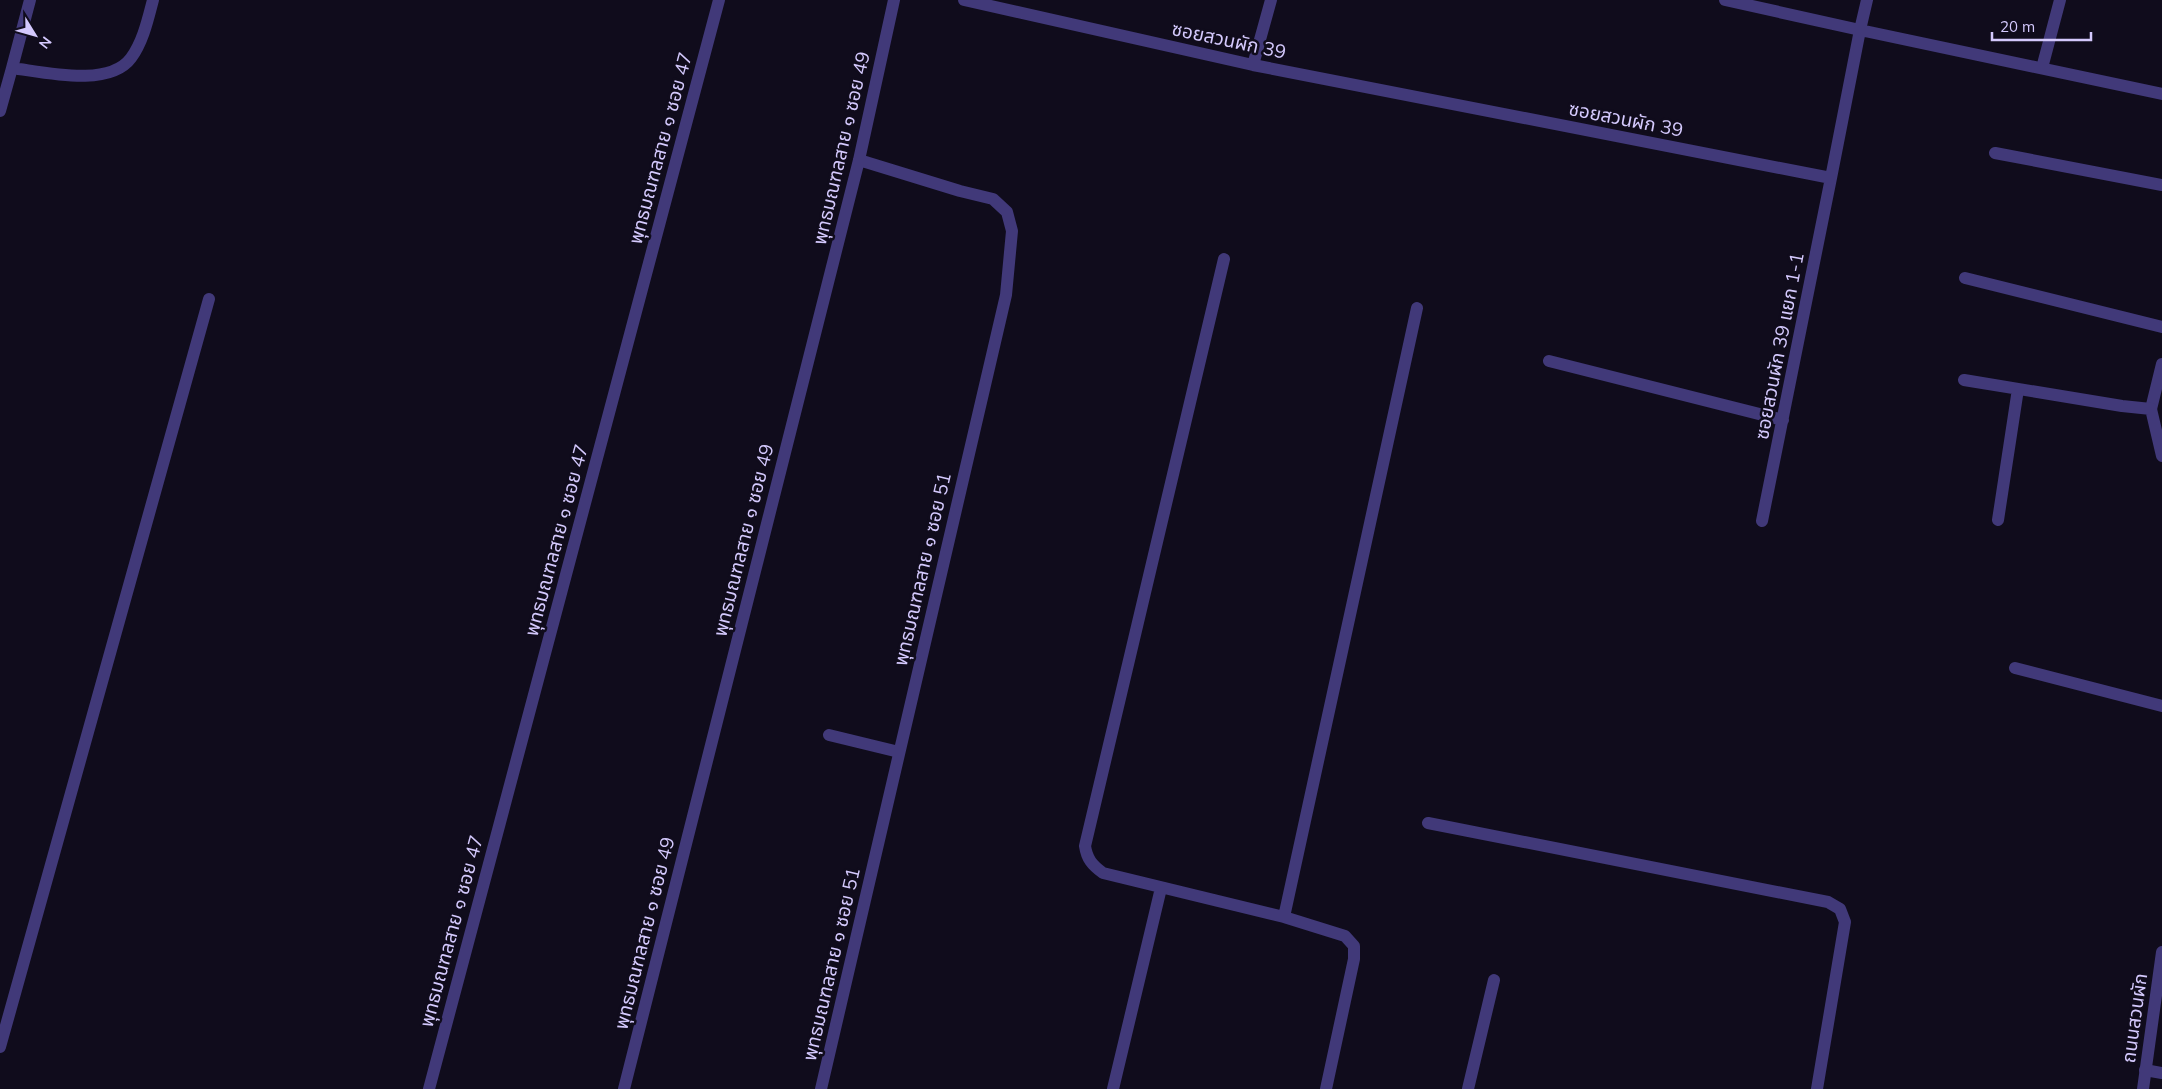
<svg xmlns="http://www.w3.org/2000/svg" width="2162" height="1089" font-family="Mulish,'Noto Sans Thai',sans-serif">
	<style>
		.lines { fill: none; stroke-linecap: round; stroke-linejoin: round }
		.service { stroke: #413979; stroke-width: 12 }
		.minor { stroke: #413979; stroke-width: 12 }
		.tertiary { stroke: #413979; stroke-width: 12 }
		.labels { text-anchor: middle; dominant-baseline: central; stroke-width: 5; stroke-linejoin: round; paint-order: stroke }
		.street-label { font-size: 19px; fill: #d4c9fd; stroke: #100c1c }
	</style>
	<rect width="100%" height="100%" fill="#100c1c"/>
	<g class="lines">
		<!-- service -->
		<path class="service" d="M1995,153L2162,185
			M1965,278L2162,327
			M2151,409L2162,364
			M2015,668L2162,706
			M0,1047L209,299"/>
		<!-- minor -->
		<path class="minor" d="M964,0L1253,65L1831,178L1860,30L2162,94
			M1725,0L1860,30L1867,0
			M1253,65L1271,0
			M12,68L30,0
			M2042,68L2060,0
			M0,111L12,68C44,72 109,88 131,58C143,42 148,19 153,0
			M1224,259L1085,846C1087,859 1092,865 1103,873L1284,917L1345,936L1354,946V959L1326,1089
			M1549,361L1783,420
			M1964,380L2122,406L2151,409L2162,456
			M1998,520L2018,389
			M1762,521L1831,178
			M829,735L899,752
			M1428,823L1828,902L1840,909L1845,922L1817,1089
			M1284,917L1417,308
			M2145,1070L2162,1073
			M429,1089L719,0
			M624,1089L859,160L894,0
			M821,1089L1006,295L1012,231L1007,212L993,199L960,191L859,160
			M1113,1089L1161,888
			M1468,1089L1494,980"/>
		<!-- tertiary -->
		<path class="tertiary" d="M2143,1089L2162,952"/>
	</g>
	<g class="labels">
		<!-- street labels -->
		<g class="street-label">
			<text transform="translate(1229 40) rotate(12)">ซอยสวนผัก 39</text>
			<text transform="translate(1626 119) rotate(11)">ซอยสวนผัก 39</text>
			<text transform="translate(660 148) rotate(-75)">พุทธมณฑลสาย ๑ ซอย 47</text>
			<text transform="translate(841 148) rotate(-77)">พุทธมณฑลสาย ๑ ซอย 49</text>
			<text transform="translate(1779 346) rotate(-79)">ซอยสวนผัก 39 แยก 1-1</text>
			<text transform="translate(556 540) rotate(-75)">พุทธมณฑลสาย ๑ ซอย 47</text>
			<text transform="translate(743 540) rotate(-76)">พุทธมณฑลสาย ๑ ซอย 49</text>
			<text transform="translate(922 569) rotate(-77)">พุทธมณฑลสาย ๑ ซอย 51</text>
			<text transform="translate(451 931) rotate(-75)">พุทธมณฑลสาย ๑ ซอย 47</text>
			<text transform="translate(644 933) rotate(-76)">พุทธมณฑลสาย ๑ ซอย 49</text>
			<text transform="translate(831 964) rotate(-77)">พุทธมณฑลสาย ๑ ซอย 51</text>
			<text transform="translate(2134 1018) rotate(-82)">ถนนสวนผัก</text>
		</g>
	</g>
	<!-- north arrow -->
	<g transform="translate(35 35) rotate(127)" stroke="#100c1c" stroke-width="4" paint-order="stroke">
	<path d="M0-4L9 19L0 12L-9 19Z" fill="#d4c9fd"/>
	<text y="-8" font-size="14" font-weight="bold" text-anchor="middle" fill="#d4c9fd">N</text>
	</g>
	<!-- scale -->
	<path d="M1992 32v8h99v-8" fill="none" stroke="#d4c9fd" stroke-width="2.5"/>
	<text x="2000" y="32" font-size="15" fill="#d4c9fd" stroke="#100c1c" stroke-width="4" paint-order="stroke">20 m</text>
</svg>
